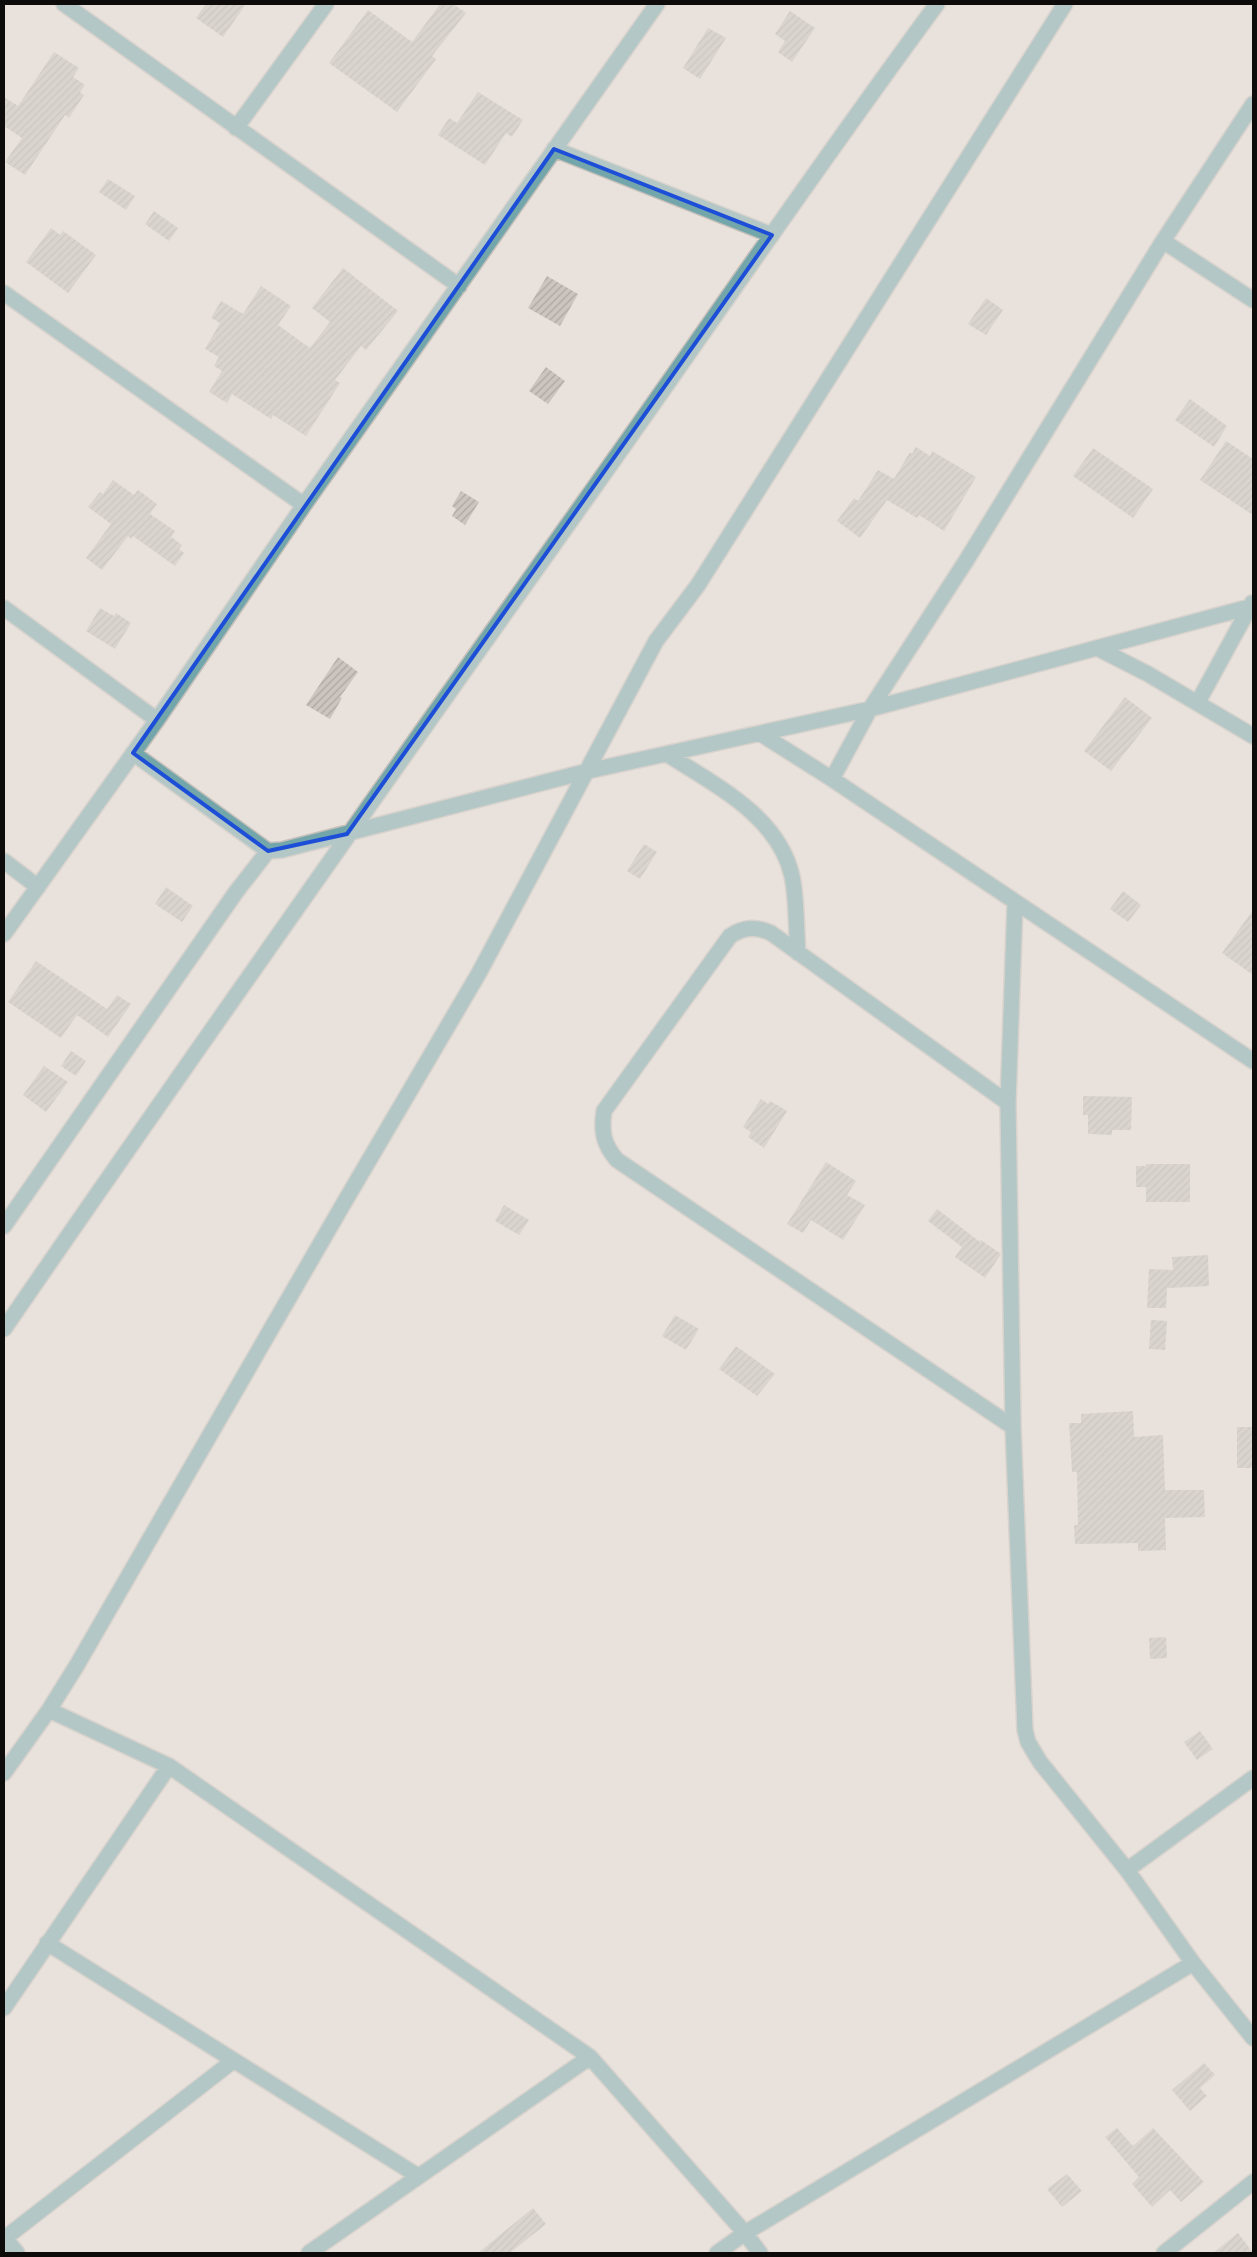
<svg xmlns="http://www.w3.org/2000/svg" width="1257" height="2257" font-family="'DM Sans',sans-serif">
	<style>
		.building { fill: url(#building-hatch) }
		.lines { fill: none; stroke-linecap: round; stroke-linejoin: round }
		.minor-casing { stroke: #c5bfba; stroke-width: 18 }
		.minor { stroke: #72a6ab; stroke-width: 15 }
		.marked { fill: none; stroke: #1d4ed8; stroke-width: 4; stroke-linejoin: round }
	</style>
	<defs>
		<pattern id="building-hatch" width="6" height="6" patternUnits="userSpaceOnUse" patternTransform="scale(1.25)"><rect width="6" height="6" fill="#cbc4bf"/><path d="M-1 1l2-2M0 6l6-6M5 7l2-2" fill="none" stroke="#ada7a3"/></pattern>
	</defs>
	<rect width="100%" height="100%" fill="#e8e1dc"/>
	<!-- building -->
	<path class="building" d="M206,4H246L223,37L196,18Z
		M440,4H453L466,13L432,56L436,59L397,112L329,63L368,10L412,42Z
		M790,11L815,28L792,62L778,52L785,41L775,34Z
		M708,28L726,38L700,79L683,68Z
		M54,52L79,68L73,77L85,85L80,92L84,95L69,118L65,115L25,175L5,162L22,138L4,126V97L18,106Z
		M478,92L523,120L512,137L506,133L485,165L438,135L449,118L457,123Z
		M108,179L135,196L126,210L99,192Z
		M154,211L178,228L169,241L145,224Z
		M51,228L60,235L63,231L96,255L68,293L26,262Z
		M343,268L398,311L366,350L361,346L335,380L340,383L306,436L273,415L271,419L232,394L227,403L209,392L222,371L214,366L219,357L205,349L220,323L211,318L221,301L243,314L261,286L291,306L278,325L310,348L330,322L312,308Z
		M547,276L578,294L560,326L528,308Z
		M986,298L1003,310L986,335L968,324Z
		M546,367L565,381L548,404L529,391Z
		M1190,399L1227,426L1214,447L1175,420Z
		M1226,441L1253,459V515L1200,480Z
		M916,447L930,456L932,451L976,477L944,531L919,515L917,518L887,500L860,538L837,521L854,498L858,501L878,470L894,479L910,452L912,454Z
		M1093,448L1153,489L1133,518L1073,476Z
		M113,480L134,495L138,490L157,504L150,514L175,531L171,537L182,545L179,549L184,553L175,566L133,536L131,539L128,536L102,570L86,558L111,524L88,507L100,492L103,494Z
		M461,491L479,502L465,525L452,516L456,509L452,506Z
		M100,608L114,616L116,613L131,623L115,649L86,631Z
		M338,657L358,672L340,697L342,698L330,719L306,705Z
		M1125,697L1152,718L1111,771L1084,751Z
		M644,844L657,852L640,879L627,871Z
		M166,887L193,906L182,922L155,904Z
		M1123,891L1141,905L1128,922L1110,909Z
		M1253,910V975L1222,953Z
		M36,961L107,1009L117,995L131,1004L108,1037L77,1015L61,1038L8,1002Z
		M71,1051L86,1061L76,1076L61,1066Z
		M44,1066L68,1082L46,1112L23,1095Z
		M1083,1096L1132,1097L1131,1130H1112V1135L1088,1134V1115H1083Z
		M761,1099L768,1104L770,1101L787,1111L764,1148L748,1137L751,1132L743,1127Z
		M826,1162L856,1181L847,1195L865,1205L843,1240L811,1220L803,1233L787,1224Z
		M1146,1164H1190V1202H1146V1187H1136V1166H1146Z
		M504,1205L529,1220L519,1235L495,1221Z
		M937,1209L980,1242L981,1240L1001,1254L985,1278L955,1257L962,1247L928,1221Z
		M1208,1255L1209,1286L1167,1288L1166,1308H1147L1149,1269L1173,1270L1172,1257Z
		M675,1315L699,1329L686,1350L662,1336Z
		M1151,1320L1167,1321L1165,1350L1149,1349Z
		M736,1346L775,1374L757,1396L719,1369Z
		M1133,1411L1134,1437L1163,1435L1165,1490H1204L1205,1517L1165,1518L1166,1550L1138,1551V1543L1075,1544L1074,1525H1078L1077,1472H1072L1069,1423H1081V1414Z
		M1237,1427H1253V1468H1237Z
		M1166,1637L1167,1658L1150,1659L1149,1638Z
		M1200,1731L1213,1749L1197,1760L1184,1742Z
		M1204,2063L1215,2075L1200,2088L1207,2096L1190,2111L1172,2090Z
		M1117,2128L1133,2146L1153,2128L1204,2182L1181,2202L1170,2190L1152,2207L1132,2184L1139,2177L1105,2137Z
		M1067,2174L1082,2191L1062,2207L1047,2189Z
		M533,2208L546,2224L510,2253H478Z
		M1238,2233L1253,2253H1213Z"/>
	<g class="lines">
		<defs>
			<path id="minor" d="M64,4L459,286
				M236,128L326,4
				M554,149L772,235
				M1163,241L1253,300
				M4,293L304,505
				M4,608L157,720
				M1097,648L1148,674L1253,736
				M1198,702L1252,603
				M761,734L832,779L1253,1061
				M133,753L268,851L282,850L588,771L870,709L1253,606
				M667,754C714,785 778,815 792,876C797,901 796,928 798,953
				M832,779L870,709L966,561L1163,241L1253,104
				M4,861L38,887
				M1015,902L1008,1103L1013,1427L1025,1730L1028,1742L1040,1762L1127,1870L1193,1963L1253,2038
				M4,934L157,720L304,505L657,4
				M1008,1103L771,933C756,926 744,927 730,936L604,1111C601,1131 603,1144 617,1160L1013,1427
				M4,1226L236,892L268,851
				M4,1329C195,1051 389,777 584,502C702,336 816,168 937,4
				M49,1710L169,1766L590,2057L745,2233L760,2253
				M4,1773L49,1710L77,1665L341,1208L479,973L656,641L698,585L1065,4
				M1127,1870L1253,1778
				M47,1943L418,2176
				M4,2008L169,1766
				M4,2237L17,2253
				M5,2238L233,2061
				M309,2253L590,2057
				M717,2253L745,2233L1193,1963
				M1164,2253L1253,2182"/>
		</defs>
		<!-- minor casing -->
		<use href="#minor" class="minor-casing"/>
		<!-- minor -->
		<use href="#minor" class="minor"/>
	</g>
	<!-- marked area -->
	<path d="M0 0H1257V2257H0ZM554,149L772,235L347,834L268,851L133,753Z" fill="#e8e1dc" fill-opacity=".55" fill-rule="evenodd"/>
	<path class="marked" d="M554,149L772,235L347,834L268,851L133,753Z"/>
	<!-- border -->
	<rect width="1257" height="2257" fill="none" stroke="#0e0c0a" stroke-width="10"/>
</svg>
